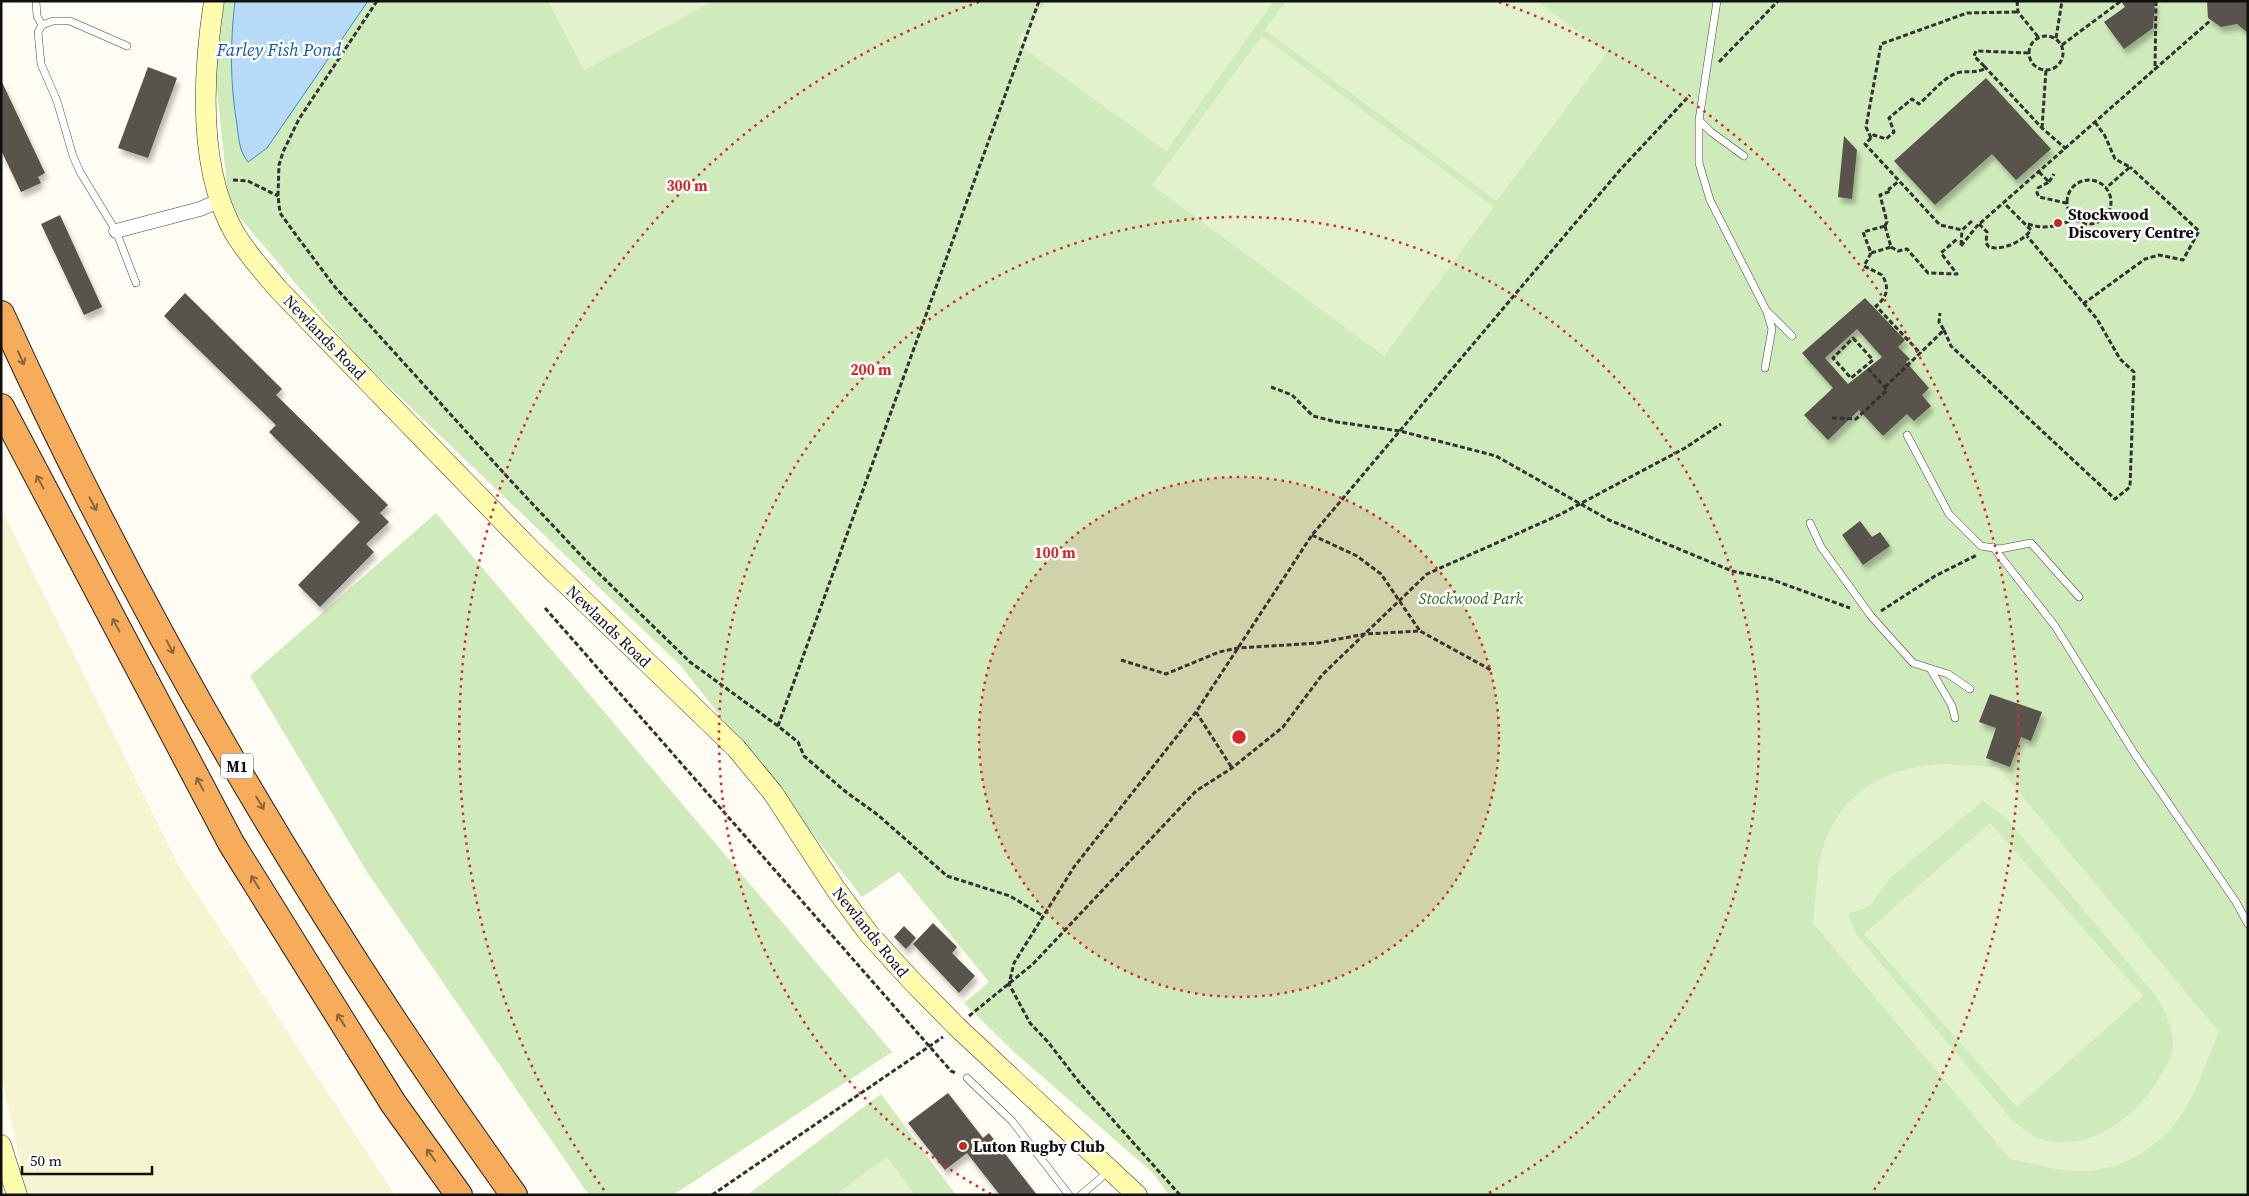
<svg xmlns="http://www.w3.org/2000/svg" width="2249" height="1196" font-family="'Source Serif 4',serif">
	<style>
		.farmland { fill: #f6f5d2 }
		.green { fill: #d0ebbb }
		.pitch { fill: #e2f2cd; fill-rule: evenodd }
		.water { fill: #b7daf7; stroke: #3c8ad0 }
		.building { fill: #59524c; fill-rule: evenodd; filter: url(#shadow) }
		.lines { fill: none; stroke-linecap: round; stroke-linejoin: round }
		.lane-casing { stroke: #434343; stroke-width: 8 }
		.street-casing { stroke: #434343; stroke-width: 15 }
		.secondary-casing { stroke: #323232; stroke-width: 21 }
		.highway-casing { stroke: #212121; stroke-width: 28 }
		.path { stroke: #323232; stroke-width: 3; stroke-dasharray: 5 2.5; stroke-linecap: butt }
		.lane { stroke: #fff; stroke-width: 7 }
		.street { stroke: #fff; stroke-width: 14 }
		.secondary { stroke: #fffcae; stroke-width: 20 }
		.highway { stroke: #f6ac5a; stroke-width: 26 }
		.oneway { stroke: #8e6639 }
		.ring { fill: none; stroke: #d62828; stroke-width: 2.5; stroke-dasharray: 2.5 5 }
		.poi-dot { fill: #c32824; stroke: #fff; stroke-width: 2 }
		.labels { text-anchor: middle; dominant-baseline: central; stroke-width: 5; stroke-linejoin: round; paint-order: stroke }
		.shield { fill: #fff; stroke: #585858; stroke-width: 1 }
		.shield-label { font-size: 15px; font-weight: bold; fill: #101010 }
		.poi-label { font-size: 16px; font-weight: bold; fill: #101010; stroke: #fff; text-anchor: start }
		.street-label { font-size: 16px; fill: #101010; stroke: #fff }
		.park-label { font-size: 16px; font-style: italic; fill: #286a1e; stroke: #fff }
		.water-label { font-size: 18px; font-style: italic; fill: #165ca5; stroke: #fff }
		.centre { fill: #d62828; stroke: #fff; stroke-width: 2.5 }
		.ring-label { font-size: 15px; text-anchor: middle; font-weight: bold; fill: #d62828; stroke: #fff; stroke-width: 5; stroke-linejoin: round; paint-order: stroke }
	</style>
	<defs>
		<filter id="shadow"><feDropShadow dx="3" dy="5.5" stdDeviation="2.5" flood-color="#0004"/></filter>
	</defs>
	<rect width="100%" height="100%" fill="#fffdf3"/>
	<!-- farmland -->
	<path class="farmland" d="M1,508L180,868L395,1195H27L1,1074Z"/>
	<!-- green -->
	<path class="green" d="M225,1H2248V1195H1169L1153,1173L1014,1052L964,1003L989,982L899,872L862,897L681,666L357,356L229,205L213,52Z
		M436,513L892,1052L673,1195H589L367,872L250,676Z
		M881,1094L956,1195H747Z"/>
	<!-- pitch -->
	<path class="pitch" d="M548,1H714L584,70Z
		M1046,1H1274L1166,151L1016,43Z
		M1286,1H1537L1607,53L1497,201L1265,30Z
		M1262,36L1494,207L1384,356L1152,185Z
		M1943,764L1998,767L2219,1032C2208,1057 2199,1086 2185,1109C2162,1147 2119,1174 2074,1171C2051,1170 2032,1163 2010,1159L1813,923C1815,905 1816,887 1818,870C1829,801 1876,767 1943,764ZM1983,801L2007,819L2156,996C2164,1010 2173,1026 2173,1042C2174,1052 2168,1063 2163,1071C2143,1110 2100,1147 2053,1142C2038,1141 2024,1130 2013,1121L1856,934L1848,914L1870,906L1888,880Z
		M1990,823L2143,996L2017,1107L1864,934Z
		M887,1157L915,1195H835Z"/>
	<!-- water -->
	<path class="water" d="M235,1H368L267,148L248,162C239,151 239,139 237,125C230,83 230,44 235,1Z"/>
	<!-- building -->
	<path class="building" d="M2121,1H2155L2153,28L2124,49L2104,22L2125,7Z
		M2207,1H2248V33L2237,24L2221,27L2208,18Z
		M148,67L177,78L148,158L118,148Z
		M1986,78L2051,149L2016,180L1992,154L1935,205L1894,161Z
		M1,80L45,173L38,177L41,183L21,192L1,150Z
		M1844,136L1857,150L1852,199L1838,197Z
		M60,215L102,307L84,315L41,224Z
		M185,293L282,389L276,395L388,505L380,513L389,522L366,544L374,552L320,607L298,585L360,522L269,432L276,425L164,316Z
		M1865,298L1905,340L1898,347L1910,359L1906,362L1929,388L1922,395L1931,406L1914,421L1907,414L1883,436L1859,410L1828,440L1804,415L1833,388L1802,353ZM1857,329L1882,357L1848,384L1825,358Z
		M1860,521L1872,537L1880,532L1890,546L1863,565L1842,535Z
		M1990,694L2042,712L2031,741L2021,737L2010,767L1986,758L1996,728L1979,722Z
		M933,923L957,947L952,953L975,976L959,993L913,944Z
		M904,926L916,938L906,949L894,937Z
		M948,1093L983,1138L989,1133L1037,1195H1000L967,1153L945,1170L908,1123Z"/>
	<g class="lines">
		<defs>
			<path id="lane" d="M36,1L37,16L42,25
				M1717,1L1699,120V163L1710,200L1767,312L1772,329L1765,368
				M127,46L70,21H53L42,25L38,32L41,64L57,101L73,156L80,172L116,231L136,283
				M1699,120L1711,132L1744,156
				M1768,312L1792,336
				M1907,435L1949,514L1981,546L2000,549L2031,543L2079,597
				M1810,523L1821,547L1871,616L1913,663L1948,674L1970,689
				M1993,547L2055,626L2134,753L2236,902L2248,924
				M1931,670L1952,706L1955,718
				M967,1078L1012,1121L1069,1195
				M1081,1195L1109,1171"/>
			<path id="street" d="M116,231L200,209L221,200"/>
			<path id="secondary" d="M214,1C203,73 197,167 234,232C246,253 263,271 278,289L532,551L736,748L773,793L835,888L869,934L909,978L956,1026L1137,1195
				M1,1145L17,1195"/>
			<path id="highway" d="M1,314C141,622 316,919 514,1195
				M1,407L231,843L393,1103L459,1195"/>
		</defs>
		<!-- lane casing -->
		<use href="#lane" class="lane-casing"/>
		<!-- street casing -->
		<use href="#street" class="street-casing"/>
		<!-- secondary casing -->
		<use href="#secondary" class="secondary-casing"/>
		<!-- highway casing -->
		<use href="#highway" class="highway-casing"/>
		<!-- path -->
		<path class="path" d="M377,1L299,119L283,152L279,165L278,196L280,213L296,235L335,287L511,481L589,564L690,662L778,726L798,742L804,756L846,792L878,815L947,876L1010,896L1043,916
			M2017,1L2018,12L2039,38
			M2156,1L2155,69L2211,20
			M2029 53a17 17 0 1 1 34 0a17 17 0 1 1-34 0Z
			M2056,38L2062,1
			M2062,45L2121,1
			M1719,62L1778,1
			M1984,66L2042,128L2066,149
			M2095,122L2105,136L2115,159L2130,167L2106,188
			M2042,128L2046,70
			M1871,138L1866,127L1881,44L1967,13L2018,12
			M2039,172L2049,182L2038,188L2037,193L2039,197L2066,203
			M2067 202a22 22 0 1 1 44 0a22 22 0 1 1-44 0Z
			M233,180L248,181L278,196
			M2049,182L2054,174
			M1972,221L1962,230L1940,225L1865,144L1874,135L1886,139L1894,132L1889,118L1912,99L1919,104C1930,95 1946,74 1961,72C1970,71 1975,73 1984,69V66L1974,56L1976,51L2030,53
			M1979,224L1987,232L1986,243L1989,247C2003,251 2023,241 2031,230L2004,203
			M2028,224C2044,230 2059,226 2074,219
			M1885,226L1891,247L1871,253L1863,232Z
			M1885,226L1887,222L1880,195L1891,191L1889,189L1899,181
			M1961,245L1962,230
			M1961,246L1977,226L2155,69
			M1891,247L1898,251L1907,249L1928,273L1957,274L1941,253L1957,239
			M1871,253L1864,266L1882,275C1890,288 1887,297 1876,306L1921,354
			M2083,304L2145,259L2159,255L2183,260L2199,231L2130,167
			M1944,330L1951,346L2115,499L2130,487L2134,372L2120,359L2097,319L2027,236
			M1853,338L1873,360L1851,378L1833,358Z
			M1271,387L1292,395L1313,416L1337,422L1400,431L1496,456L1609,520L1732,571L1770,579L1850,608
			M1885,387L1944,330L1939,322L1940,313
			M1832,418L1856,419L1887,390L1866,366
			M1312,535L1357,556L1381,574L1420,631
			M545,608L951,1071L956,1073
			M1881,611L1935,576L1977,555
			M1121,660L1166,674L1219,652L1238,648L1318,643L1365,634L1420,631L1491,670
			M1196,712L1232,768
			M778,726L1039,1
			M969,1016L1033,964L1196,791L1232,768L1283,727L1322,675L1427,574L1559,515L1685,448L1721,424
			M712,1195L943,1037
			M1180,1195L1079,1082L1048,1042L1030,1023L1009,984L1014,963L1074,867L1196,712L1312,535L1620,170L1690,95"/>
		<!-- lane -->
		<use href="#lane" class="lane"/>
		<!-- street -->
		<use href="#street" class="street"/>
		<!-- secondary -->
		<use href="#secondary" class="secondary"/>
		<!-- highway -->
		<use href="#highway" class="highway"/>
	</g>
	<!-- one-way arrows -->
	<defs><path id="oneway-shaft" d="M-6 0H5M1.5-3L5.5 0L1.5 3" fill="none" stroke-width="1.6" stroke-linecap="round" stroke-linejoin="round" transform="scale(1.25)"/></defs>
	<g class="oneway">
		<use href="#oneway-shaft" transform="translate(21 358) rotate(66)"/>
		<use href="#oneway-shaft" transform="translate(40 482) rotate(-118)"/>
		<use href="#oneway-shaft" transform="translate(93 504) rotate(62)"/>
		<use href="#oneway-shaft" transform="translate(116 625) rotate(-118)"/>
		<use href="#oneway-shaft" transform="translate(170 647) rotate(62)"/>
		<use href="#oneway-shaft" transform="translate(200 784) rotate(-118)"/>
		<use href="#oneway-shaft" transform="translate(260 803) rotate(59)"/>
		<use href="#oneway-shaft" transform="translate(255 882) rotate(-122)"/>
		<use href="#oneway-shaft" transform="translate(341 1020) rotate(-122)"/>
		<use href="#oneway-shaft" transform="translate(431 1155) rotate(-126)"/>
	</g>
	<!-- distance rings -->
	<circle cx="1239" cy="737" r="260" fill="#d62828" fill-opacity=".12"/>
	<g class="ring">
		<circle cx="1239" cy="737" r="260"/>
		<path d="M991 1194A520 520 0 1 1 1487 1194"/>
		<path d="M604 1190A780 780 0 0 1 979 2M1499 2A780 780 0 0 1 1874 1190"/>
	</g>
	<!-- markers -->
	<g class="poi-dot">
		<circle cx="2058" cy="223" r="5"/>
		<circle cx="963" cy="1146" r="5"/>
	</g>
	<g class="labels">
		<!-- shield labels -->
		<rect class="shield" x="221" y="753.5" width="32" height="25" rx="4"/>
		<g class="shield-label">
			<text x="237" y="766">M1</text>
		</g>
		<!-- poi labels -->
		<g class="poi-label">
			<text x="2068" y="214">Stockwood<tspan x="2068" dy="18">Discovery Centre</tspan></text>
			<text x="973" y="1146">Luton Rugby Club</text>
		</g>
		<!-- street labels -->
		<g class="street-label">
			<text transform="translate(325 337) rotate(46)">Newlands Road</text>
			<text transform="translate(609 626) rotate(44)">Newlands Road</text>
			<text transform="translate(871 932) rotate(51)">Newlands Road</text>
		</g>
		<!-- park labels -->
		<g class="park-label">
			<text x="1471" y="598">Stockwood Park</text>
		</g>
		<!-- water labels -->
		<g class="water-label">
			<text x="279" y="49">Farley Fish Pond</text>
		</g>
	</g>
	<circle cx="1239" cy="737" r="8" class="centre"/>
	<g class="ring-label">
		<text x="687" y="191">300 m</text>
		<text x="871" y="375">200 m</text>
		<text x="1055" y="558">100 m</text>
	</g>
	<!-- border -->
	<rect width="2249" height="1196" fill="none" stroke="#101010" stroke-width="5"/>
	<!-- scale -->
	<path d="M22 1166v8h130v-8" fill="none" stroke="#101010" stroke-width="2.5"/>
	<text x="30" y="1166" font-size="15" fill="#101010" stroke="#ffffff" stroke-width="4" paint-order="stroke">50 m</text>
</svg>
